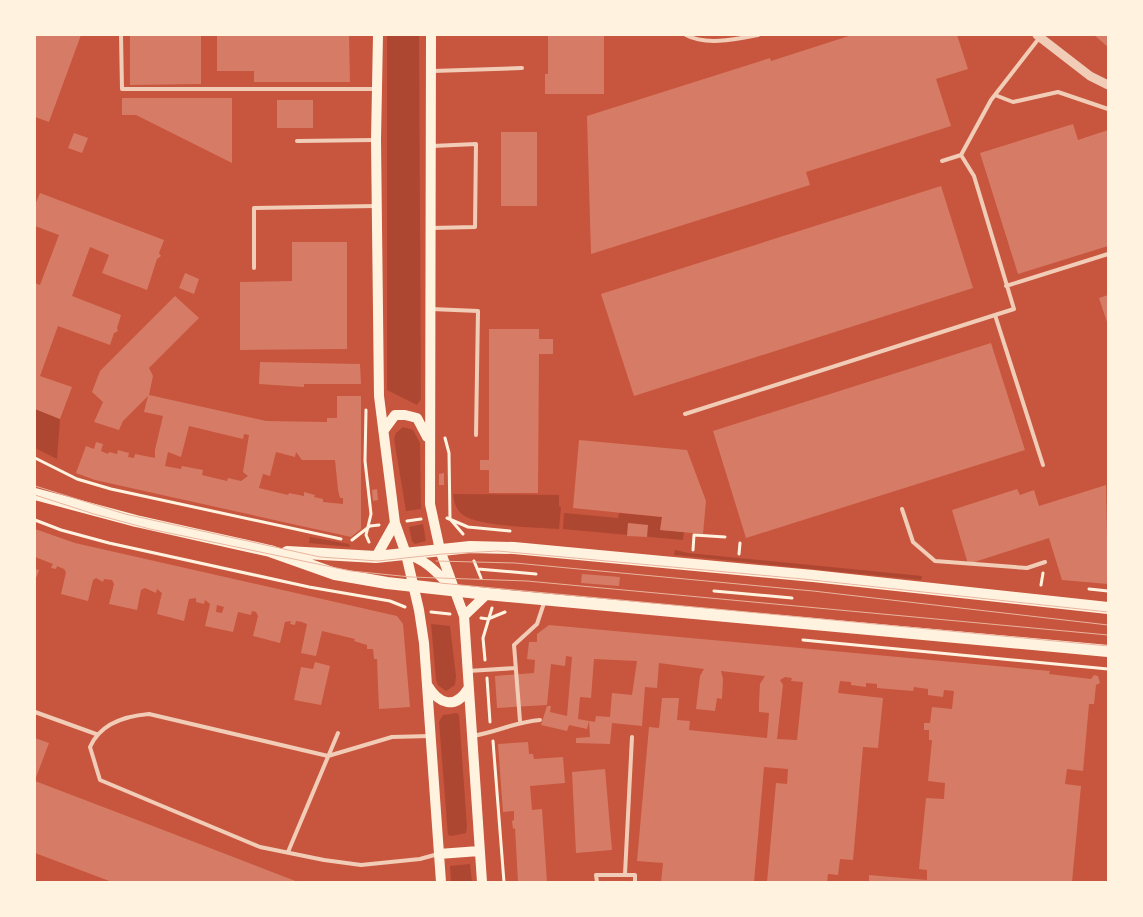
<svg xmlns="http://www.w3.org/2000/svg" width="1143" height="917" font-family="'PT Sans',sans-serif">
	<style>
		.green { fill: #ae4732 }
		.building { fill: #d67c66; fill-rule: evenodd }
		.lines { fill: none; stroke-linecap: round; stroke-linejoin: round }
		.path { stroke: #fff3e0; stroke-width: 3 }
		.service { stroke: #f1ccb7; stroke-width: 4 }
		.tertiary { stroke: #f1ccb7; stroke-width: 9 }
		.secondary { stroke: #fff3e0; stroke-width: 10 }
		.primary { stroke: #fff3e0; stroke-width: 12 }
		.tram { stroke: #e9b49f; stroke-width: 1 }
	</style>
	<rect width="100%" height="100%" fill="#c8553d"/>
	<!-- green -->
	<path class="green" d="M387,35H419L421,399L417,405L387,390Z
		M35,409L60,419L57,459L35,448Z
		M403,427L413,430L420,443L421,509L406,511L394,439L396,433Z
		M453,494L559,495V506L561,507L559,529C536,527 480,527 463,515C456,510 454,502 453,494Z
		M564,513L618,518L619,513L662,517L661,530L684,532L683,540L563,529Z
		M423,524L426,541L415,544L412,541L409,527Z
		M310,537L349,544L350,547L309,543Z
		M675,550L688,553L922,576L921,580L674,555Z
		M431,624L450,626L456,676L455,685L446,691L438,685L436,679Z
		M457,713L459,715L467,827L466,833L452,836L448,835L439,722L443,715Z
		M470,864L472,882H451L450,866Z"/>
	<!-- building -->
	<path class="building" d="M35,35H81L49,122L35,117Z
		M130,35H201V84L130,85Z
		M217,35H349L350,82H254V71H217Z
		M548,35H604V94H545V74H548Z
		M852,35H957L968,69L936,79L951,126L806,172L810,185L591,254L587,116L770,58L771,61Z
		M1094,35H1108V47Z
		M122,98H232V163L136,115H122Z
		M277,100H313V128H277Z
		M1073,124L1078,140L1108,130V246L1018,274L980,153Z
		M501,132H537V206H501Z
		M74,133L88,138L82,153L68,148Z
		M941,186L973,288L634,396L601,294Z
		M40,193L164,240L159,253L161,256L157,259L147,290L102,273L109,255L90,247L72,296L121,315L117,328L118,331L114,333L110,345L58,326L40,376L72,387L60,419L35,409V283L40,285L59,235L35,226V205Z
		M292,242H347V349L240,350V282L292,281Z
		M185,273L199,279L194,294L179,288Z
		M1108,295V325L1099,298Z
		M175,296L199,318L149,368L153,376L149,395L266,421L327,422V418H337V396H361V529L351,537L95,480L76,473L86,446L94,449L96,442L103,444L101,451L108,454L109,452L117,454L118,450L129,453L128,457L134,458L135,454L155,458V450L163,416L144,412L148,396L123,421L119,430L94,422L103,402L92,392L100,371ZM189,426L243,439L244,434L249,435L243,472L248,476L241,481L228,478L227,481L202,475L203,470L182,466L181,469L165,466L168,452L181,457ZM276,452L295,457L296,452L302,460H335L338,490L340,498H343V504L323,502V499L314,497L315,495L304,492V496L289,493L288,495L259,488L263,474L270,476Z
		M489,329H539V339H553V354H539L538,493H489V470H480V460H489Z
		M991,343L1025,450L746,538L713,431Z
		M260,362L360,364L361,384H304V387L259,384Z
		M579,440L687,450L706,501L703,534L660,530L662,517L573,508Z
		M444,473V485H439V474Z
		M1106,485L1108,584L1062,580L1049,538L968,564L952,510L1017,489L1020,495L1034,490L1039,506Z
		M377,489L378,500L373,501L372,490Z
		M628,523L648,525L647,537L627,536Z
		M35,529L75,543L397,616L403,624L410,707L379,709L377,659H374L373,649H367V645L354,641L355,639L322,631L316,656L301,653L307,624L302,622L296,621L295,625L290,624L291,621L285,622L280,643L253,636L258,616L256,612L252,611L251,615L238,612L233,632L205,626L210,604L205,600L204,604L196,602V598L189,599L184,621L157,614L162,593L157,589L156,593L145,588L141,590L137,610L109,604L114,584L112,580L104,579L103,582L96,578L93,580L88,601L61,594L66,572L64,569L57,566L56,569L51,568L53,564L35,557ZM217,605L224,607L222,613L216,612Z
		M35,569L39,570L35,581Z
		M582,574L620,577L619,586L581,583Z
		M549,625L1050,671L1049,674L1091,679L1094,675L1098,676L1100,683L1096,685L1094,704H1089L1083,771L1067,769L1065,784L1081,786L1072,882H869V875L927,880V870L919,869L926,798L944,799L945,783L928,781L932,740H929V730H924V723H930L932,707L952,709L954,691L944,690L943,697L928,695V689L914,687L913,691L877,688V684L866,683V687L851,685V682L840,681L838,693L883,698L878,748L863,747L853,860L840,859L838,875L828,874L827,882H767L776,783L787,784L788,769L764,767L754,882H661L663,863L637,861L649,727L659,728L662,698H679L677,720L690,721L689,730L767,738L769,713L759,712V703L760,684L765,676L721,671L723,679L722,699L717,698L715,711L696,709L700,676L704,669L659,663L657,688L645,687L642,726L612,723L610,744L576,743V738L590,737L589,721L587,729L569,725L567,731L541,725L547,706H551L550,712L567,716L572,657L566,656L565,666L551,664L547,705L497,708L495,676L534,673L535,660L527,659L529,642H537V634ZM594,659L637,661L632,695L612,693L610,717L596,716L595,722L578,719L580,697L591,698ZM785,677L792,678L791,681L803,682L797,740L777,739L783,685L780,680Z
		M315,662L330,666L321,705L294,700L301,667L313,669Z
		M35,738L49,743L35,780Z
		M528,742L529,754H533L534,759L563,757L565,783L530,786L532,810L542,809L547,882H518L515,828L513,829L512,821L514,820V811L503,812L498,744Z
		M605,769L612,850L576,853L572,772Z
		M35,781L153,826L298,882H112L35,853Z"/>
	<g class="lines">
		<!-- path -->
		<path class="path" d="M366,410L365,461L371,514L366,535L369,542
			M445,438L449,453L450,519L463,534
			M35,458L77,479L111,489L341,539
			M447,518L468,527L510,531
			M35,520L61,530L109,543L309,587L390,601L405,607
			M407,521L421,519
			M352,540L370,526L379,525
			M693,550L694,535L725,537
			M739,554L740,543
			M474,561L481,578
			M478,569L536,574
			M1041,585L1043,573
			M1089,589L1108,591
			M714,591L792,598
			M431,612L450,614
			M481,618L488,619L505,612
			M803,640L1108,669
			M485,660L483,638L492,608
			M487,678L490,722
			M493,741L504,882"/>
		<!-- service -->
		<path class="service" d="M121,35L122,89H376
			M686,35C706,46 737,39 758,35
			M1040,37L991,100L961,155L974,176L1014,309L995,315L1043,465
			M433,71L522,68
			M995,95L1013,102L1058,92L1108,109
			M297,141L374,140
			M942,161L961,155
			M431,228L475,227L476,144L432,146
			M254,268V208L376,206
			M1006,286L1108,254
			M431,309L478,311L476,435
			M685,414L995,315
			M902,509L913,542L935,561L1027,568L1045,562
			M468,671L516,668
			M35,712L96,734
			M520,721L514,645L537,624L545,600
			M430,736L392,737L328,756L149,714C125,716 100,724 90,747L100,780L260,847L324,860L361,865L420,859L438,854
			M472,736C498,732 514,722 540,720
			M288,852L338,733
			M625,874L632,737
			M597,882L596,875H635V882"/>
		<!-- tertiary -->
		<path class="tertiary" d="M1037,35L1090,76L1108,85"/>
		<!-- secondary -->
		<path class="secondary" d="M378,35L376,140L379,396L395,523L406,554L419,610L424,643L441,882
			M431,35L430,504L440,550L464,616L482,882
			M384,430L395,415H405L417,418L427,437
			M406,554C427,560 437,573 452,588
			M376,557L395,523
			M464,616L487,594
			M428,686C439,704 455,710 468,689
			M439,854L479,851"/>
		<!-- primary -->
		<path class="primary" d="M35,494L136,521L270,551L335,574L387,583L487,594L1108,651
			M287,552L376,557L470,547L514,548L813,576L1108,608"/>
		<!-- tram -->
		<path class="tram" d="M35,486L125,514L320,557L378,561L442,554L498,551L803,579L1108,612
			M35,495L94,514L150,529L351,571L411,577L527,581L1108,635
			M436,561L515,563L813,591L1108,625
			M440,583L1108,646"/>
	</g>
	<!-- border -->
	<rect width="1143" height="917" fill="none" stroke="#fff3e0" stroke-width="72"/>
</svg>
